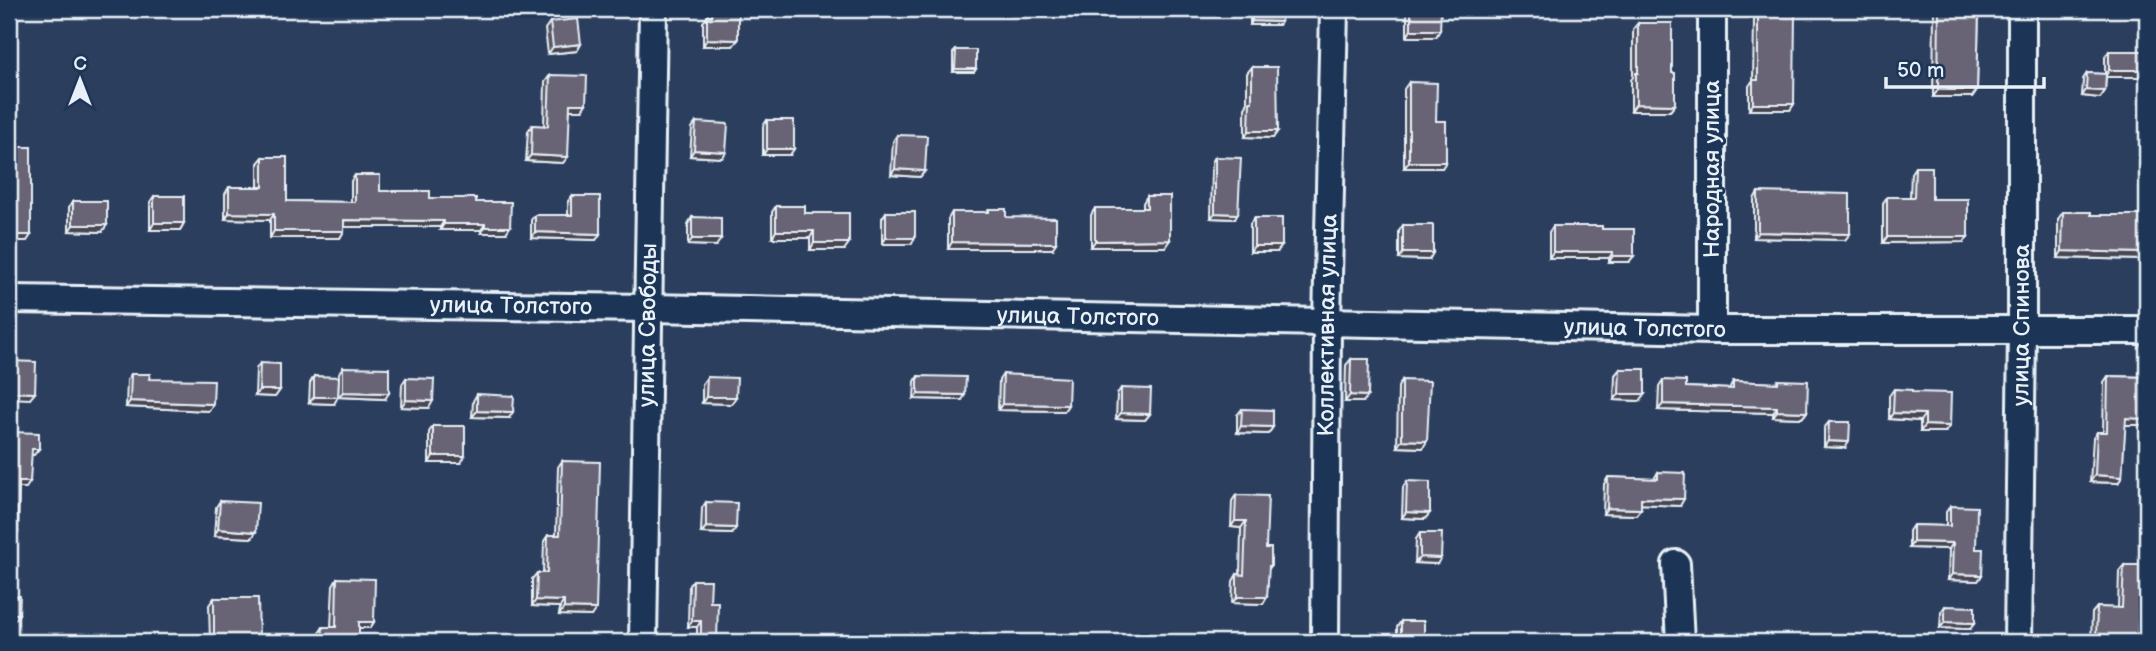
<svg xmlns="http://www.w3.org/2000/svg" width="2156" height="651" font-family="'Balsamiq Sans',sans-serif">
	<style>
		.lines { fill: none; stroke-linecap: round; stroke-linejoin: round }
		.minor-casing { stroke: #e8f1f8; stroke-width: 32 }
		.minor { stroke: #1d3557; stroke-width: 26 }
		.wall { fill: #595564; stroke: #e8f1f8; stroke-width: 2 }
		.shaded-wall { fill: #484551; stroke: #e8f1f8; stroke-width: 2 }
		.building { fill: #676374; stroke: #e8f1f8; stroke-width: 2 }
		.labels { text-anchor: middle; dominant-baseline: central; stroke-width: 6; stroke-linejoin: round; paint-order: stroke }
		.street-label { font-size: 23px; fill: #e8f1f8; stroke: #1d3557 }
	</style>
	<rect width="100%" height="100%" fill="#2c3e5d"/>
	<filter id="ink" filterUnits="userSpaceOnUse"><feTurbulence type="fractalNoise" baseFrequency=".0143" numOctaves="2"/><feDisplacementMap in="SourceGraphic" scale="14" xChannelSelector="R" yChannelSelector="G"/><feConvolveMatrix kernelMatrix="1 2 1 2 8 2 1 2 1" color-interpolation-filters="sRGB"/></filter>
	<g filter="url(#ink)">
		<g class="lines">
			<defs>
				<g id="minor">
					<path d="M1712,9V330"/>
					<path id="s1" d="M9,299L649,308L1712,330H2147"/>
					<path d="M1676,564L1680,642"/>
					<path id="s2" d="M643,642L653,9"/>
					<path id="s3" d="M1325,642L1327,323L1334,9"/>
					<path id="s4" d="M2018,642L2022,330V9"/>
				</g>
			</defs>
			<!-- minor casing -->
			<use href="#minor" class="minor-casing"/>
			<!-- minor -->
			<use href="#minor" class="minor"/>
		</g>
		<!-- wall -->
		<path class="wall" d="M708,9H738L733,46H703V22L708,16Z
			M1250,9H1282L1281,22L1279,25H1250Z
			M1407,9H1441L1436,37H1407Z
			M1934,9H1979L1977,90L1972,97H1933Z
			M1758,13L1794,104L1790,110H1749V86L1753,80L1754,19Z
			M550,22L581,44L577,51L548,54L545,29Z
			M1638,23L1672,73L1675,105L1670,111H1631V80L1633,77V29Z
			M956,50L976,69L974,72H953V53Z
			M2109,51L2147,77H2106L2105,91L2100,98L2082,96L2083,79L2087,73L2105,74V57Z
			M1252,67L1273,138L1245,137V108L1247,105V73Z
			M550,75L582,110H570L563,163L526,161L528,131L532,125L544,126L545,82Z
			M1409,82L1436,121L1442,168H1404V89Z
			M767,120L790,155H763V126Z
			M696,122L726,152L722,158L690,156L692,128Z
			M897,135L925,171L920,177L891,175L893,141Z
			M263,157L287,201L351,202V181L355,175L380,191L430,198L476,202L506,233H481V230H440V227H344V231L340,238H270V220L225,219V194L229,187H258V163Z
			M1215,157L1235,219L1211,218L1212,162Z
			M1915,167L1932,199L1968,237L1964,242L1883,243V203L1887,197H1910L1911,173Z
			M1758,192L1845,240L1754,238V199Z
			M154,196L184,223L180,230H150V202Z
			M572,196L600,234L596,240L531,238V220L535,215H568V201Z
			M1147,196L1165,247H1091V215L1095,208H1143V203Z
			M73,201L102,232L69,231V207Z
			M776,206L805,213L844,250H810V238H772V212Z
			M989,209L1006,217L1052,249H948V219L952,212H987Z
			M886,212L911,244H882V218Z
			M2063,212L2091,215H2147V257L2146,260L2058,258V219Z
			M692,217L716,246L688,245V224Z
			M1254,218L1277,252H1250V224Z
			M1403,225L1429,260L1399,259V231Z
			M1553,226L1602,229L1629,262H1609V258H1549V232Z
			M1351,359L1363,402H1345L1346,365Z
			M260,363L280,390L275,397L255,396L256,369Z
			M343,367L385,399L338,397L339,373Z
			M1620,369L1640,401L1614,400L1615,375Z
			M131,374L213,404L209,411L126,407L127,380Z
			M1003,374L1068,405L1064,411L998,410L999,380Z
			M314,376L334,404L309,403L310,383Z
			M918,376L962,400L914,399L915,381Z
			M2108,376L2147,377V425H2125L2122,477L2118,483L2090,482L2093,438L2097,432H2103L2104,382Z
			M707,377L731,404L702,403V384Z
			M406,378L429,408L401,407L402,384Z
			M1402,380L1423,448L1397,447L1398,387Z
			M1663,380L1686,387L1729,389L1733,381L1776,383L1778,380L1807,412L1802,418L1773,417V413L1658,410L1659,386Z
			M1121,388L1150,414L1145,420L1116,419L1117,394Z
			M1894,389L1912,392L1945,432H1920V421L1889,419V396Z
			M477,394L509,418L472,417L473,401Z
			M1242,409L1273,427L1268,434L1237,433V415Z
			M1829,422L1845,448L1824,447V428Z
			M433,426L461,463H429V432Z
			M562,461L591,616L559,615L560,607L532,606V579L537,573H543L544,541L548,535H556L558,467Z
			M1658,472L1680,506L1641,504L1636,515L1603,514L1604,484L1608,477L1654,479Z
			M1407,481L1425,519L1402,518L1403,487Z
			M1236,495L1266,548L1271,566L1268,570L1267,597L1263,604L1232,603L1233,581L1237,574L1240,575L1241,528L1231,527L1232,501Z
			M220,501L252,538L214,536L216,507Z
			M706,502L732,534L701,533L702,508Z
			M1950,506L1976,549L1982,575L1978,581L1948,580L1949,549L1909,548V531L1913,525L1946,526V512Z
			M1420,533L1437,564L1415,563L1416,539Z
			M2124,565L2144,607H2138L2137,640L2136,642H2091L2092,613L2097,607L2118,608L2119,571Z
			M337,578L374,622L370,628H359V642H318L319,633L323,627H331L333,585Z
			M693,580L710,602L717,642H697V627H688L689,585Z
			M214,598L259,638L255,642H210L209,605Z
			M1945,606L1970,629L1940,628L1941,612Z
			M1401,621L1424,639L1422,642H1397V627Z"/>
		<!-- shaded-wall -->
		<path class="shaded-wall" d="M1252,21L1281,22L1279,25H1250Z
			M1411,30H1440L1436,37H1407Z
			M707,39L738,40L733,46H703Z
			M581,44L577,51L548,54L553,47Z
			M955,69H976L974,72H953Z
			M2109,70H2147V77H2105Z
			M1938,90H1977L1972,97H1933Z
			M2086,90L2105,91L2100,98L2082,96Z
			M570,104H586L582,110H566Z
			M1636,104L1675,105L1670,111H1631Z
			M1753,104H1794L1790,110H1749Z
			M1249,131H1278L1273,138L1245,137Z
			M767,149H794L790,155H763Z
			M694,150L726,152L722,158L690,156Z
			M531,155L568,157L563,163L526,161Z
			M1409,162H1446L1442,168H1404Z
			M895,169L925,171L920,177L891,175Z
			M229,213L274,214L270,220L225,219Z
			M1215,213L1238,214L1235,219L1211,218Z
			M344,220L444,221L440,227H340Z
			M154,223H184L180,230H150Z
			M444,224H485L481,230H440Z
			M73,225H107L102,232L69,231Z
			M485,227H510L506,233H481Z
			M274,231H344L340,238H270Z
			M776,231H814L810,238H772Z
			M535,232L600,234L596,240L531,238Z
			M1758,232L1850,234L1845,240L1754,238Z
			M9,235H31L27,241H9Z
			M1887,237H1968L1964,242L1883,243Z
			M886,238H915L911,244H882Z
			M692,239H721L716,246L688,245Z
			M1170,240L1165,247H1091L1095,241Z
			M952,242L1056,243L1052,249H948Z
			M814,243H849L844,250H810Z
			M1254,246H1282L1277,252H1250Z
			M2062,251L2147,253V257L2146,260L2058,258Z
			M1553,252H1613L1609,258H1549Z
			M1403,253H1433L1429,260L1399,259Z
			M1613,256H1634L1629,262H1609Z
			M259,390H280L275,397L255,396Z
			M9,392L35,393L30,399L9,398Z
			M343,392L389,393L385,399L338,397Z
			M918,394L965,395L962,400L914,399Z
			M1619,394H1645L1640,401L1614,400Z
			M1350,395L1368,396L1363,402H1345Z
			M314,397H338L334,404L309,403Z
			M706,397H736L731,404L702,403Z
			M406,400L433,401L429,408L401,407Z
			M130,401L213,404L209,411L126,407Z
			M1002,404L1068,405L1064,411L998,410Z
			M1663,404L1777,407L1773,413L1658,410Z
			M477,411L513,412L509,418L472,417Z
			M1777,411L1807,412L1802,418L1773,417Z
			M1121,413L1150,414L1145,420L1116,419Z
			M1893,413L1925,414L1920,421L1889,419Z
			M2126,418L2147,419V425H2121Z
			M1925,425L1950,426L1945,432H1920Z
			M1241,426L1273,427L1268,434L1237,433Z
			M1402,440L1427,441L1423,448L1397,447Z
			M1828,441L1849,442L1845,448L1824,447Z
			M32,449H39L34,455H27Z
			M433,456H465L461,463H429Z
			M2095,475L2122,477L2118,483L2090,482Z
			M19,482H30L26,488H15Z
			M1641,498L1684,499L1680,506L1636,504Z
			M1607,508L1641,509L1636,515L1603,514Z
			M1406,512L1430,513L1425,519L1402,518Z
			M1235,521H1246L1241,528L1231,527Z
			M706,527L736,528L732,534L701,533Z
			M218,529L256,532L252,538L214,536Z
			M9,532H18L14,539H9Z
			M1913,542L1953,543L1949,549L1909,548Z
			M1420,557L1441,558L1437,564L1415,563Z
			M1952,574L1982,575L1978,581L1948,580Z
			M1237,597H1267L1263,604L1232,603Z
			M536,600L564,601L560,607L532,606Z
			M2139,600L2147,601V603L2144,607H2134Z
			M564,608L596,609L591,616L559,615Z
			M9,614H19L15,620H9Z
			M692,621H701L697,627H688Z
			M359,622H374L370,628H355Z
			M1945,622L1975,623L1970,629L1940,628Z
			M259,638L255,642H211L214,639Z
			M1401,639H1424L1422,642H1399Z
			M2096,639L2137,640L2136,642H2093Z"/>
		<!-- building -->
		<path class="building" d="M712,9H738V40L707,39V16H712Z
			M1252,9H1282L1281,22L1252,21Z
			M1411,9H1441L1440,30H1411Z
			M1939,9H1979L1977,90H1938Z
			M1758,13H1795L1794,104H1753V80H1758Z
			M578,19L581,44L553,47L550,22Z
			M1638,23H1672V73H1675V105L1636,104V73H1638Z
			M9,35H10V61H9Z
			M956,50H976V69H955Z
			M2109,51H2147V70H2109Z
			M1252,67H1277L1278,131H1249L1250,102H1252Z
			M2087,73L2106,74L2105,91L2086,90Z
			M550,75L587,76L586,104H570L568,157L531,155L532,125L548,126Z
			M1409,82L1437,83L1436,121H1446V162H1409Z
			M767,120H794V149H767Z
			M696,122L728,124L726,152L694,150Z
			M897,135L927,136L925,171L895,169Z
			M9,147H31V235H9Z
			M263,157H287V201L355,202V175H380V191H430V198H476V202H511L510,227H485V224H444V221L344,220V231H274V214L229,213V187H263Z
			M1215,157L1241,158L1238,214L1215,213Z
			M1915,167H1932V199H1968V237H1887V197H1914Z
			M1758,192L1850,194V234L1758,232Z
			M154,196H184V223H154Z
			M572,196H600V234L535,232V215H572Z
			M1147,196H1170V240L1095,241V208H1147Z
			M73,201H107V225H73Z
			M776,206H805V213H849V243H814V231H776Z
			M989,209H1006V217L1056,218V243L952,242V212H989Z
			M886,212H915V238H886Z
			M2063,212H2091V215H2147V253L2062,251Z
			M692,217L721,218V239H692Z
			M1254,218H1282V246H1254Z
			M1403,225H1433V253H1403Z
			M1553,226H1602V229H1634V256H1613V252H1553Z
			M1351,359H1369L1368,396L1350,395Z
			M9,361L36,362L35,393L9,392Z
			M260,363L280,364V390H259Z
			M343,367L389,368V393L343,392Z
			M1620,369H1645V394H1619Z
			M131,374H150L149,379L214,380L213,404L130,401Z
			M1003,374L1069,378L1068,405L1002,404Z
			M314,376L339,377L338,397H314Z
			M918,376L966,377L965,395L918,394Z
			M2108,376L2147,377V419L2126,418L2122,477L2095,475L2097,432H2107Z
			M707,377L737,378L736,397H706Z
			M406,378L434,379L433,401L406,400Z
			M1402,380L1430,381L1427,441L1402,440Z
			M1663,380L1686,381V387L1733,389V381L1778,383V380L1808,381L1807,412L1777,411V407L1663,404Z
			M1121,388L1151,389L1150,414L1121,413Z
			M1894,389L1912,390V392L1951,393L1950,426L1925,425V414L1893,413Z
			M477,394L514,396L513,412L477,411Z
			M1242,409L1273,410V427L1241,426Z
			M1829,422H1850L1849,442L1828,441Z
			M433,426H465V456H433Z
			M9,432L39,433V449H32L30,482H19L18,532H9Z
			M562,461L600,462L596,609L564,608V601L536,600L537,573H547L548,535H560Z
			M1658,472L1685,473L1684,499L1641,498V509L1607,508L1608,477L1658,479Z
			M1407,481L1430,482V513L1406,512Z
			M1236,495L1268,496L1266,548H1271V566H1269L1267,597H1237V574L1244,575L1246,521H1235Z
			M220,501L258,503L256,532L218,529Z
			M706,502L737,503L736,528L706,527Z
			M1950,506L1977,507L1976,549H1983L1982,575L1952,574L1953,543L1913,542V525L1950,526Z
			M1420,533H1442L1441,558L1420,557Z
			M2124,565H2147V601L2139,600L2137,640L2096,639L2097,607L2122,608Z
			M337,578L375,579L374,622H359V642H322L323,627H336Z
			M693,580H711L710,602H718L717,642H701V621H692Z
			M9,596H20L19,614H9Z
			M214,598H258L259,638L214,639Z
			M1945,606L1975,607V623L1945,622Z
			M1401,621H1424V639H1401Z
			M1238,639L1267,640V642H1238Z
			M566,640L599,641V642H566Z"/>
	</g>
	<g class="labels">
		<!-- street labels -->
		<g class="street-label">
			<text transform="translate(1712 169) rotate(-90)">Народная улица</text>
			<text stroke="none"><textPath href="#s1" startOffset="502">улица Толстого</textPath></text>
			<text stroke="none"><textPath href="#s1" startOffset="1069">улица Толстого</textPath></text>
			<text stroke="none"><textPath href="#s3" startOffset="317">Коллективная улица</textPath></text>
			<text stroke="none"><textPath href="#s2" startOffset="317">улица Свободы</textPath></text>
			<text stroke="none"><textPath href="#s4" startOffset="317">улица Спинова</textPath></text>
			<text stroke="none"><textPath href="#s1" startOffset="1636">улица Толстого</textPath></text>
		</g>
	</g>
	<!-- margin -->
	<rect width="2156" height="651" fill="none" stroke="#1d3557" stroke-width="35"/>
	<rect x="18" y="18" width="2121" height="616" fill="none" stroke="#e8f1f8" stroke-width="2.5" filter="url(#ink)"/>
	<!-- north arrow -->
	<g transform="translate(80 80)" stroke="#1d3557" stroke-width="5" paint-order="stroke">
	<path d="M0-5L12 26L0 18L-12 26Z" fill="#e8f1f8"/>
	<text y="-10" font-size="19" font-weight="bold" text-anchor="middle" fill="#e8f1f8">С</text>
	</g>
	<!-- scale -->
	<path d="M1886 77v10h158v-10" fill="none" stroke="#e8f1f8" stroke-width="3.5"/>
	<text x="1897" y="77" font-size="21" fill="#e8f1f8" stroke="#1d3557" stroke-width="5" paint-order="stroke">50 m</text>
</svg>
